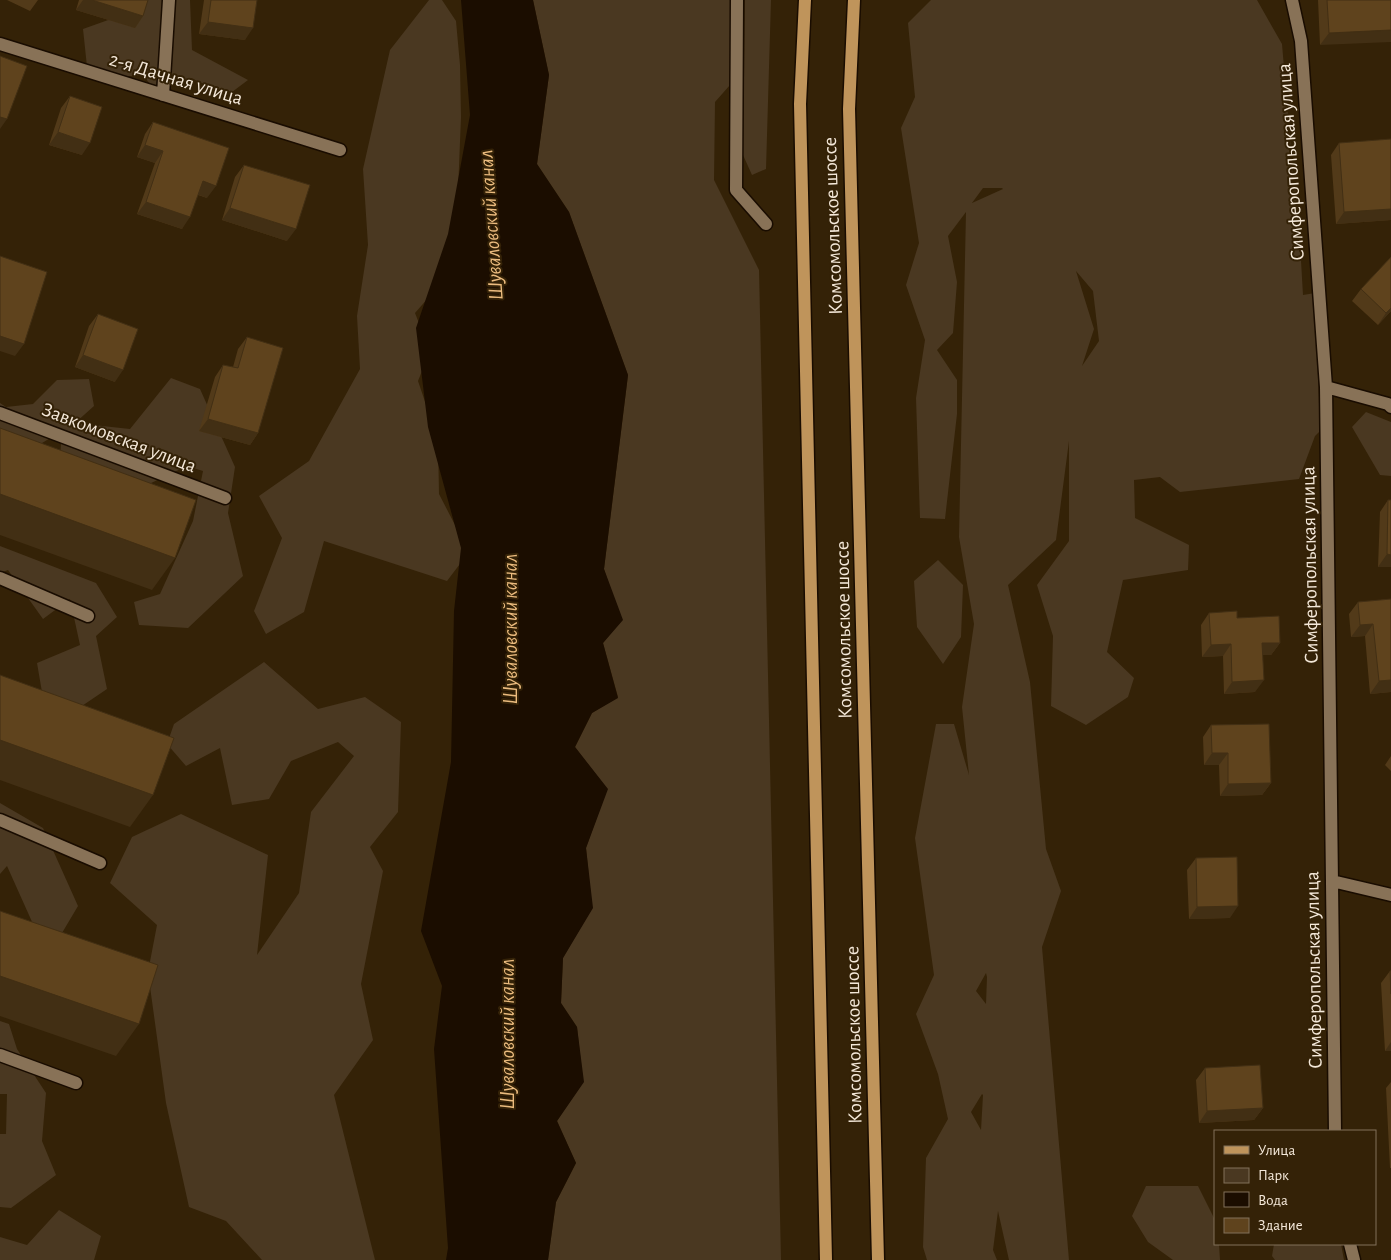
<svg xmlns="http://www.w3.org/2000/svg" width="1391" height="1260" font-family="'Alegreya Sans',sans-serif">
	<style>
		.green { fill: #4a3821; fill-rule: evenodd }
		.water { fill: #1b0d00 }
		.lines { fill: none; stroke-linecap: round; stroke-linejoin: round }
		.minor-casing { stroke: #190c00; stroke-width: 15 }
		.major-casing { stroke: #190c00; stroke-width: 15 }
		.minor { stroke: #887257; stroke-width: 12 }
		.major { stroke: #bf945b; stroke-width: 12 }
		.wall { fill: #523a19 }
		.shaded-wall { fill: #422f14 }
		.building { fill: #5f431d; stroke: #422f14 }
		.labels { text-anchor: middle; dominant-baseline: central; stroke-width: 4; stroke-linejoin: round; paint-order: stroke }
		.street-label { font-size: 20px; fill: #f4e8d9; stroke: #342207 }
		.water-label { font-size: 21px; font-style: italic; fill: #ebbb7e; stroke: #342207 }
	</style>
	<rect width="100%" height="100%" fill="#342207"/>
	<!-- green -->
	<path class="green" d="M139,0H190L192,50L248,80L228,95L191,78L155,91L144,76H88L83,29L125,14Z
		M429,0H442L456,21L460,65L461,117L457,216L443,281L415,313L430,351L418,381L438,440L439,494L469,552L447,581L324,541L304,612L266,634L254,611L282,538L259,496L309,461L360,369L357,316L368,245L363,169L390,50Z
		M533,0H731L730,85L715,102L714,180L759,270L781,1260H548L556,1202L576,1163L557,1121L583,1082L577,1027L561,1003L563,958L592,908L586,848L607,789L575,747L592,713L618,697L603,643L621,621L604,569L628,375L569,212L537,164L549,75Z
		M745,0H771L766,169L752,175L743,155Z
		M931,0H1257L1282,44L1293,173L1296,174L1303,295L1315,293L1320,431L1315,436L1299,479L1180,492L1160,477L1134,480L1135,518L1189,545L1188,570L1123,580L1107,652L1134,678L1128,697L1086,725L1051,706L1053,636L1037,585L1069,541V441L1056,540L1008,585L1030,682L1046,849L1061,891L1042,947L1069,1260H1009L998,1211L993,1250L997,1260H927L923,1247L926,1158L948,1119L938,1074L916,1014L934,975L915,838L936,724H954L969,775L962,707L974,624L959,537L966,212L948,236L957,282L953,333L937,350L957,380V414L945,519L920,518L916,398L925,340L906,285L919,243L901,128L915,97L908,23ZM983,188H1002L1003,189L972,203ZM1076,271L1093,291L1099,341L1082,366L1094,329ZM986,973L987,977L986,1004L976,991ZM982,1094L983,1095L981,1130L971,1112Z
		M171,378L200,389L235,467L228,513L243,576L188,628L139,625L134,602L160,594L193,521L203,471L187,466L130,493L59,471L62,431L22,455L0,448V403L6,407L33,404L57,380L89,379L94,406L75,423L130,429Z
		M1366,412L1391,422V476L1380,475L1352,427Z
		M0,546L96,583L117,617L96,636L107,689L76,710L43,698L37,663L80,645L70,599L43,619L8,570L0,573Z
		M938,560L963,585L961,637L943,664L917,627L914,581Z
		M264,662L318,709L365,697L401,722L398,812L370,847L383,871L361,984L373,1040L334,1095L375,1260H262L226,1221L189,1207L166,1103L148,972L157,925L110,883L132,837L181,814L268,855L257,955L299,893L311,812L354,756L338,742L291,761L269,799L232,805L220,748L186,766L167,744L174,724Z
		M0,803L43,828L78,906L62,933L33,924L7,866L0,874Z
		M0,1021L9,1024L17,1049L46,1093L42,1141L56,1175L11,1208L0,1207V1134H6L7,1094H0Z
		M1146,1186H1198L1215,1220V1244H1219L1220,1260H1173L1148,1242L1132,1216Z
		M59,1210L101,1236L94,1260H0V1237L27,1245Z
		M1274,1244H1341L1344,1260H1275L1272,1256Z"/>
	<!-- water -->
	<path class="water" d="M461,0H533L549,75L537,164L569,212L628,375L604,569L623,620L603,643L618,698L592,713L575,747L608,789L586,848L593,908L563,958L561,1003L577,1027L584,1082L557,1121L576,1163L556,1202L548,1260H446L448,1248L434,1049L442,986L421,931L451,762L454,611L461,548L428,427L416,328L448,234L470,115Z"/>
	<g class="lines">
		<defs>
			<path id="minor" d="M737,0L736,190L766,224
				M1292,0L1301,41L1326,387L1335,1131
				M0,44L340,150
				M163,95L169,0
				M1326,387L1388,404L1391,407
				M0,413L225,498
				M0,578L88,616
				M0,820L100,863
				M1332,881L1391,895
				M0,1055L76,1083
				M1350,1244L1354,1260"/>
			<path id="major" d="M805,0L800,104L826,1260
				M854,0L849,109L878,1260"/>
		</defs>
		<!-- minor casing -->
		<use href="#minor" class="minor-casing"/>
		<!-- major casing -->
		<use href="#major" class="major-casing"/>
		<!-- minor -->
		<use href="#minor" class="minor"/>
		<!-- major -->
		<use href="#major" class="major"/>
	</g>
	<!-- wall -->
	<path class="wall" d="M7,0H38L30,11Z
		M79,0H148L143,16L135,28L76,10Z
		M204,0H257L245,40L199,34Z
		M1318,0H1391L1320,45Z
		M70,96L82,155L49,145L61,108Z
		M153,122L207,198L198,195L182,229L137,214L155,163L137,157L145,134Z
		M1391,139V220L1336,224L1331,155L1339,143Z
		M244,165L287,241L222,220L235,177Z
		M1391,257V311L1378,325L1352,301L1361,289Z
		M98,314L115,382L75,367L89,326Z
		M247,337L258,433L250,445L199,431L215,377L223,365L233,367L238,349Z
		M1388,500L1391,567H1378L1380,512Z
		M1391,599V692L1370,694L1365,636L1351,637L1349,614L1358,602Z
		M1209,613L1237,618L1280,643L1271,655H1263L1255,692L1224,694L1223,656L1202,657L1201,625Z
		M1211,725L1271,783L1262,795L1220,796L1219,765H1204L1203,737Z
		M1391,756V771L1385,765Z
		M1196,858L1230,918L1189,919L1187,870Z
		M1390,971H1391V1051H1385L1381,983Z
		M1205,1068L1263,1108L1254,1120L1199,1123L1196,1080Z
		M1391,1082V1168H1390L1386,1088Z"/>
	<!-- shaded-wall -->
	<path class="shaded-wall" d="M83,0H92L143,16L135,28L76,10Z
		M208,22L253,28L245,40L199,34Z
		M1391,30V42L1320,45L1329,33Z
		M0,117L7,119L0,129Z
		M58,132L90,143L82,155L49,145Z
		M145,145L163,151L155,163L137,157Z
		M203,181L216,186L207,198L194,193Z
		M146,202L190,217L182,229L137,214Z
		M230,208L296,229L287,241L222,220Z
		M1391,209V220L1336,224L1344,212Z
		M1391,308V311L1378,325L1386,313Z
		M0,336L24,344L15,356L0,351Z
		M83,355L123,370L115,382L75,367Z
		M208,419L258,433L250,445L199,431Z
		M0,494L175,558L152,590L0,535Z
		M1387,554L1391,555V567H1378Z
		M1373,624L1365,636L1351,637L1360,625Z
		M1262,643H1280L1271,655H1254Z
		M1231,644L1223,656L1202,657L1211,645Z
		M1264,680L1255,692L1224,694L1232,682Z
		M1391,680V692L1370,694L1379,681Z
		M0,740L153,795L130,827L0,780Z
		M1212,753H1228L1219,765H1204Z
		M1271,783L1262,795L1220,796L1228,784Z
		M1238,906L1230,918L1189,919L1197,907Z
		M0,976L139,1024L116,1056L0,1016Z
		M1391,1042V1051H1385Z
		M1263,1108L1254,1120L1199,1123L1207,1111Z"/>
	<!-- building -->
	<path class="building" d="M92,0H148L143,16Z
		M211,0H257L253,28L208,22Z
		M1327,0H1391V30L1329,33Z
		M0,56L27,66L7,119L0,117Z
		M70,96L102,107L90,143L58,132Z
		M153,122L229,148L216,186L203,181L190,217L146,202L163,151L145,145Z
		M1391,139V209L1344,212L1339,143Z
		M244,165L310,185L296,229L230,208Z
		M0,256L47,272L24,344L0,336Z
		M1391,257V308L1386,313L1361,289Z
		M98,314L138,329L123,370L83,355Z
		M247,337L283,348L258,433L208,419L223,365L238,368Z
		M0,428L196,500L175,558L0,494Z
		M1388,500H1391V555L1387,554Z
		M1391,599V680L1379,681L1373,624L1360,625L1358,602Z
		M1237,611V618L1279,616L1280,643H1262L1264,680L1232,682L1231,644L1211,645L1209,613Z
		M0,675L174,738L153,795L0,740Z
		M1269,724L1271,783L1228,784V753H1212L1211,725Z
		M1237,857L1238,906L1197,907L1196,858Z
		M0,911L158,965L139,1024L0,976Z
		M1390,971H1391V994Z
		M1260,1065L1263,1108L1207,1111L1205,1068Z"/>
	<g class="labels">
		<!-- street labels -->
		<g class="street-label">
			<text transform="translate(176 79) rotate(17)">2-я Дачная улица</text>
			<text transform="translate(1291 162) rotate(-94)">Симферопольская улица</text>
			<text transform="translate(833 226) rotate(-92)">Комсомольское шоссе</text>
			<text transform="translate(119 438) rotate(21)">Завкомовская улица</text>
			<text transform="translate(1310 565) rotate(-91)">Симферопольская улица</text>
			<text transform="translate(844 630) rotate(-91)">Комсомольское шоссе</text>
			<text transform="translate(1314 970) rotate(-91)">Симферопольская улица</text>
			<text transform="translate(854 1035) rotate(-91)">Комсомольское шоссе</text>
		</g>
		<!-- water labels -->
		<g class="water-label">
			<text transform="translate(491 225) rotate(-94)">Шуваловский канал</text>
			<text transform="translate(510 629) rotate(-90)">Шуваловский канал</text>
			<text transform="translate(507 1034) rotate(-90)">Шуваловский канал</text>
		</g>
	</g>
	<!-- legend -->
	<rect x="1214" y="1130" width="162" height="115" fill="#342207" stroke="#81715b"/>
	<rect x="1224" y="1146" width="25" height="8" fill="#bf945b" stroke="#81715b"/>
	<text x="1258" y="1155" font-size="15" fill="#f4e8d9">Улица</text>
	<rect x="1224" y="1168" width="25" height="15" fill="#4a3821" stroke="#81715b"/>
	<text x="1258" y="1180" font-size="15" fill="#f4e8d9">Парк</text>
	<rect x="1224" y="1192" width="25" height="15" fill="#1b0d00" stroke="#81715b"/>
	<text x="1258" y="1205" font-size="15" fill="#f4e8d9">Вода</text>
	<rect x="1224" y="1218" width="25" height="15" fill="#5f431d" stroke="#81715b"/>
	<text x="1258" y="1230" font-size="15" fill="#f4e8d9">Здание</text>
</svg>
